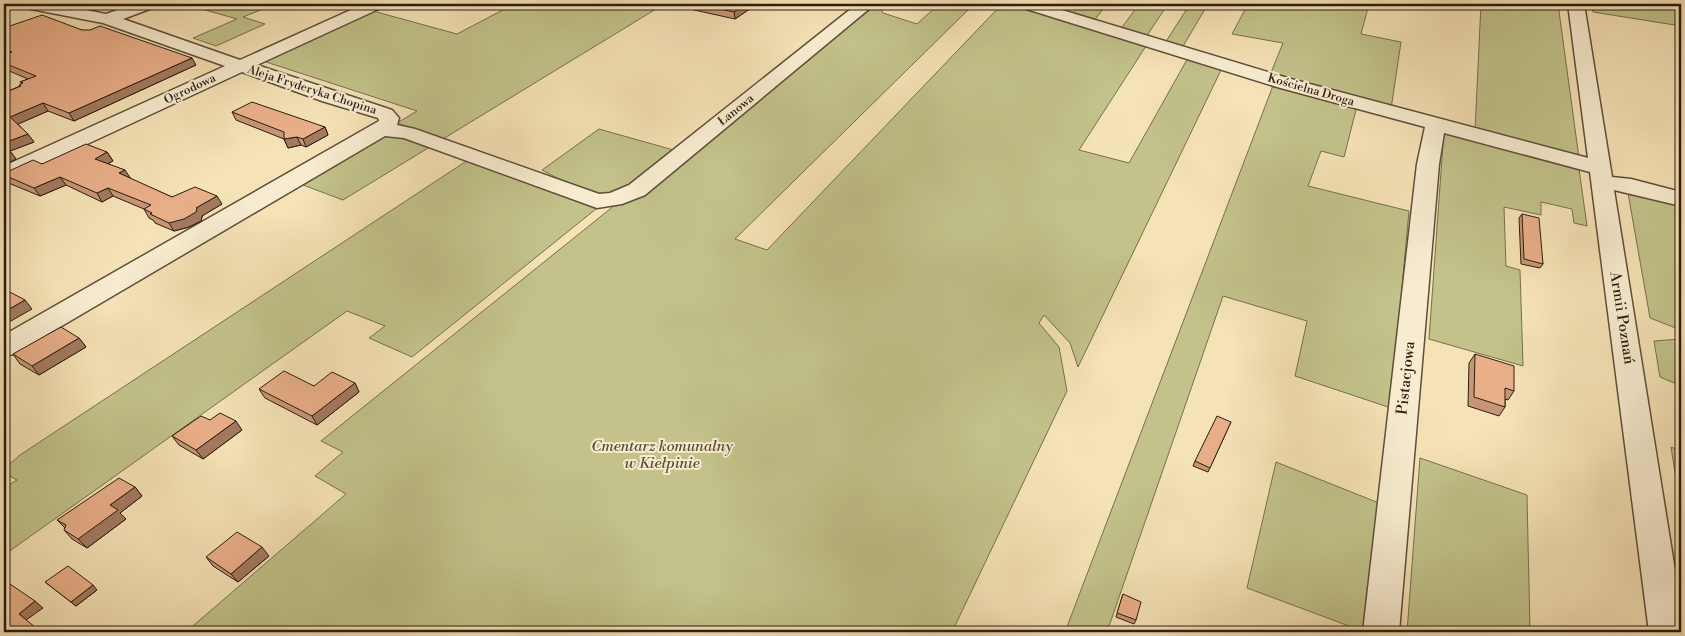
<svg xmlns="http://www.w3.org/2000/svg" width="1685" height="636" font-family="'Libre Bodoni',serif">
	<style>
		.green { fill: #c2c28a; stroke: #76704e }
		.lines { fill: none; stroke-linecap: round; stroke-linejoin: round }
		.minor-casing { stroke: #5e4e3a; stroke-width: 3 }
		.minor { fill: #f8ecd0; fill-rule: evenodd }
		.wall { fill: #c89676; stroke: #2b1d11 }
		.shaded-wall { fill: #a37a60; stroke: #2b1d11 }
		.building { fill: #e9af89; stroke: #2b1d11 }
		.labels { text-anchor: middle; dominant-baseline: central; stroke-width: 4; stroke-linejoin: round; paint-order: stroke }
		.far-street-label { font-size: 12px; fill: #2b1d11; stroke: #f8ecd0 }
		.street-label { font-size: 15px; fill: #2b1d11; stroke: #f8ecd0 }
		.park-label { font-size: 15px; font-style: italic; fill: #584f35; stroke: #f8ecd0 }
	</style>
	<rect width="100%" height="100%" fill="#f5e2b6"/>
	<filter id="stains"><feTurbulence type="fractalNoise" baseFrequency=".004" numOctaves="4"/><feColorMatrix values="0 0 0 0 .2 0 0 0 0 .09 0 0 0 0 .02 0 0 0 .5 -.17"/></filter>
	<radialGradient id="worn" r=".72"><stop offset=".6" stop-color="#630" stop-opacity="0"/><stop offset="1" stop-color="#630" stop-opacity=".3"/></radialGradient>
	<!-- green -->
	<path class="green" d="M184,4H276L243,17L265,24L216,46L193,38L237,19Z
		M514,4H636L656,9L443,139L397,123L417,111L263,61L373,11L457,34Z
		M873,4H882L880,6L883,13L917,24L939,4H974L735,239L767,250L1002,4H1018L1148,43L1079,150L1129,163L1189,56L1223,66L1078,367L1070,343L1044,315L1039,323L1059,347L1067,391L952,632H186L346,494L315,476L343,452L321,441L620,201L633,200Z
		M1080,4H1107L1093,22L1071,15Z
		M1139,4H1168L1146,37L1120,30Z
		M1190,4H1208L1182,48L1165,43Z
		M1248,4H1369L1361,34L1401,42L1391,109L1270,75L1283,43L1232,34Z
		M1481,4H1558L1579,158L1475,131Z
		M1592,4H1676L1681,26L1593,12Z
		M1274,83L1357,106L1344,157L1321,151L1308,186L1409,211L1391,408L1295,376L1307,321L1223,296L1107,632H1065Z
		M599,129L677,151C658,167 631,195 606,197C593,198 555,177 542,170Z
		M1444,130L1579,169L1587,226L1574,223L1572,209L1541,202V215L1504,207L1506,266L1520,270L1523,366L1429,339Z
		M395,133L433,145L343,200L295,182L373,137Z
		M471,158L576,198L596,209L412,357L369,338L385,326L347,311L4,555V488L17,480L4,473V469L20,455Z
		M1628,193L1653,196L1681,205V330L1650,318Z
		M1681,339V386L1660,377L1654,341Z
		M1671,447L1681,451V511Z
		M1420,458L1527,495L1530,632H1407Z
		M1276,462L1379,503L1369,632H1365L1247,588Z"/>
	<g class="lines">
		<defs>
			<path id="minor" d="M23,4H55L106,14L134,4H157L155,7L123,19L240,60L364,4H385L383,7L257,65L392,110L399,118L397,125L415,129L599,194L610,193L629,185L857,4H875L645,195L622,204L597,208L404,138L385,136L14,354L4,356V335L379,121L378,118L322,101L242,72L12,179L4,180V166L225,66L103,23L31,9L25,7Z
				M1018,4H1042L1291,79L1588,158L1568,4H1584L1612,177L1631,179L1681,192V206L1614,190L1681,608V632H1649L1590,172L1444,133L1439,164L1399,632H1363L1417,164L1425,127L1277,87L1020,7Z"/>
		</defs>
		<!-- minor casing -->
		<use href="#minor" class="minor-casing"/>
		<!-- minor -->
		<use href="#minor" class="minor"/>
	</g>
	<!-- wall -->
	<path class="wall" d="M667,4H757L735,19Z
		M4,28L82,30L196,65L74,121L48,111L18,124L34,142L10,151L16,159L4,165V93L20,86L19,85L22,84L20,82L28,79L7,70L4,66V56L5,55H4Z
		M232,112L325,127L328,135L306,147L301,145L288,148L284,139L236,120Z
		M107,152L113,161L108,163L130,179L172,197L222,204L202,216V217L201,221L189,227L174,231L155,223L153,220L149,218L144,209L113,196L102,202L66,185L40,196L6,182L4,178V173L42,164Z
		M1522,214L1543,264L1540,268L1521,264L1519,218Z
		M79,338L86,347L39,375L20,364L13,354Z
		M1475,354L1514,391L1508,400L1505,399V407L1499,416L1468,406L1469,363Z
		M355,383L359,392L317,425L265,398L259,389Z
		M210,420L242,430L203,459L179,445L172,436Z
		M1231,422L1208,472L1193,466L1195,461Z
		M135,487L142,496L120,513L126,519L87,548L72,539L64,530L65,528L57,520Z
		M269,556L238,582L213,566L206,557Z
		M45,582L97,590L76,606Z
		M1123,594L1136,620L1134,624L1116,617Z"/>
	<!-- shaded-wall -->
	<path class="shaded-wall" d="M746,4H757L735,19L734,12Z
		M192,58L196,65L74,121L69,113Z
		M43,103L48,111L16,125L10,117Z
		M325,127L328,135L306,147L303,139Z
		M28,134L34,142L10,151L16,159L4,165V143Z
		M297,137L301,145L288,148L284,139Z
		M107,152L113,161L101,167L95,159Z
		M125,170L131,179L119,173Z
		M60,177L66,185L40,196L34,188Z
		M108,188L113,196L102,202L97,193Z
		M217,196L222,204L202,216V217L201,221L189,227L174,231L169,223Z
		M25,300L32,309L4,325V312Z
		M79,338L86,347L39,375L32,366Z
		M355,383L359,392L317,425L312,416Z
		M236,421L242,430L203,459L196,450Z
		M135,487L142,496L120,513L126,519L87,548L78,539L110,505Z
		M262,547L269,556L238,582L231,574Z
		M93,585L97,590L76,606L71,602Z
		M35,601L43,608L26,620L19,614Z"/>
	<!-- building -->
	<path class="building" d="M698,4H746L734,12Z
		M42,15L82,30H90L100,26L192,58L69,113L43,103L10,117L28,134L4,143V93L21,86L19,85L23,83L20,82L36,76L4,63V62L6,61L4,60V56L12,52L4,49V28Z
		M252,102L325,127L303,139L297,137L284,139V132L232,112Z
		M86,144L107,152L95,159L125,170L119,173L172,197L195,187L217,196L196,208H197L196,212L184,219L169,223L150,214L152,213L144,209L151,205L108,188L97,193L60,177L34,188L4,175V173L7,172L33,160L42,164Z
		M4,148L10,150L4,154Z
		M1522,214L1539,218L1543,264L1524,259Z
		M4,289L25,300L4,312Z
		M61,327L79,338L32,366L13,354Z
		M1475,354L1514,366V391L1505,388V407L1474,397Z
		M284,371L314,386L332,372L355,383L312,416L259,389Z
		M220,413L236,421L196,450L172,436L201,416L210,420Z
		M1217,416L1231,422L1210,468L1195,461Z
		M119,478L135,487L110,505L118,510L78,539L64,530L66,525L57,520Z
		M237,532L262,547L231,574L206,557Z
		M68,566L93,585L71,602L45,582Z
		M4,580L35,601L19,614L41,632H4Z
		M1123,594L1141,602L1136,620L1117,613Z"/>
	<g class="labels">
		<!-- far-street labels -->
		<g class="far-street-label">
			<text transform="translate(190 89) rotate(-25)">Ogrodowa</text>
			<text transform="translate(312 90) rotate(18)">Aleja Fryderyka Chopina</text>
			<text transform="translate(1311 90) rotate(16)">Kościelna Droga</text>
			<text transform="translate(736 110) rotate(-39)">Łanowa</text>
		</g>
		<!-- street labels -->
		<g class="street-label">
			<text transform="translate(1622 318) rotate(81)">Armii Poznań</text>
			<text transform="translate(1406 378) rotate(-84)">Pistacjowa</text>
		</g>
		<!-- park labels -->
		<g class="park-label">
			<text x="662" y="446">Cmentarz komunalny<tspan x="662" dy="17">w Kiełpinie</tspan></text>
		</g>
	</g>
	<!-- margin -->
	<rect width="1685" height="636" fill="none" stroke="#f5e2b6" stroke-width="20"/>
	<rect x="5" y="5" width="1675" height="626" fill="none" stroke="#2b1d11" stroke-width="2.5"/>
	<rect x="10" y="10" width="1665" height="616" fill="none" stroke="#2b1d11"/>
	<rect width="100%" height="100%" filter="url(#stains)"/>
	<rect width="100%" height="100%" fill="url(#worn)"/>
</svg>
